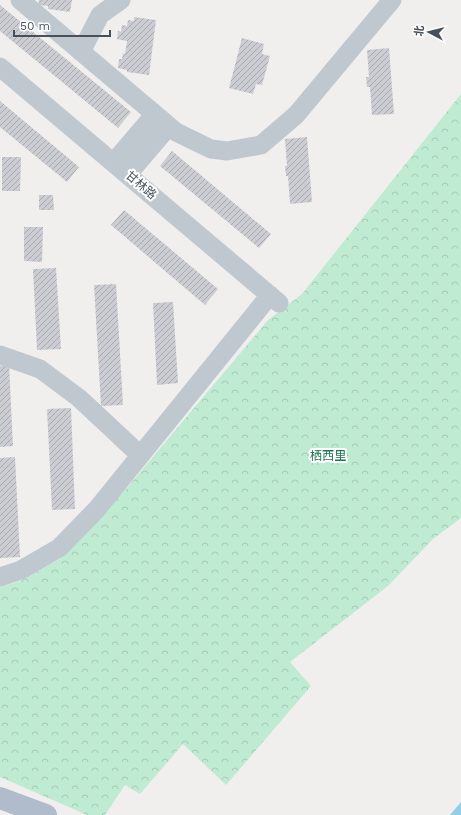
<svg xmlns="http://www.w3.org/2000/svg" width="461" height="815" font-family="'Work Sans','Noto Sans SC',sans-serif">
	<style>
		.park { fill: url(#park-crowns) }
		.water { fill: #90cfe5 }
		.building { fill: url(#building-hatch) }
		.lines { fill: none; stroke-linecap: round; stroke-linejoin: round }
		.minor { stroke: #c0c8cf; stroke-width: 19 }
		.major { stroke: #b0bccb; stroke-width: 22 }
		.labels { text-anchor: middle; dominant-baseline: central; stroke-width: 4; stroke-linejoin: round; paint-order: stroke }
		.street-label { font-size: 12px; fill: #48505a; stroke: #fff }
		.park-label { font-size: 12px; fill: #1d774f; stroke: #fff }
	</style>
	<defs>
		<pattern id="park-crowns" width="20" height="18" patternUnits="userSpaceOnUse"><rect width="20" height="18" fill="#c0ebd3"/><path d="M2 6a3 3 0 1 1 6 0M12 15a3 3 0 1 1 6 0" fill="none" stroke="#a6cbb7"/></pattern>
		<pattern id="building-hatch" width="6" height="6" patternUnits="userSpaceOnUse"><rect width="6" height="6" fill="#cccdd3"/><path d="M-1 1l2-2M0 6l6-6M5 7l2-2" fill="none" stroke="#a8a9ae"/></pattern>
	</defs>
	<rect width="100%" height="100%" fill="#f1eeee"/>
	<!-- park -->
	<path class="park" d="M461,94V518L433,539L388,586L290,662L311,686L226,785L183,744L140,794L125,785L105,815H87L0,777V587L20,581L60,559L125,490L268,320L302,294Z"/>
	<!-- water -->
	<path class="water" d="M461,802V815H450Z"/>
	<!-- building -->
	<path class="building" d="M39,0H72L70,12L48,9V6L38,5Z
		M0,5L131,112L118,128L0,31Z
		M134,17L156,20L149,75L127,72V70L118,68L119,59H122L123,53L125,54L127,41L117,39L118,31L121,32L122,25L127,26L128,20L134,21Z
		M242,38L264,44L262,54L270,56L262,85L256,84L253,94L229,88Z
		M389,48L394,114L372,115L370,87H367L366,77H369L367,50Z
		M0,101L79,167L67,182L0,127Z
		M307,137L312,202L290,204L288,176H286L285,166H287L285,139Z
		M172,151L271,234L259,248L160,166Z
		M2,157H21L20,191H2Z
		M39,195H53L54,210H39Z
		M124,210L218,289L205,305L111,225Z
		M24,227H43L42,262L24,261Z
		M56,268L61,349L37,350L33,269Z
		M116,284L123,405L101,406L94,285Z
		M173,302L178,383L157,385L153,303Z
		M9,365L13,446L0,447V366Z
		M71,408L75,509L52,510L47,409Z
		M15,457L20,557L0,558V458Z"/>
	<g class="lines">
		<!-- minor -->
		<path class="minor" d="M20,0L176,132L211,149L227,151L261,145L296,115L392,0
			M81,52L100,15L121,0
			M0,67L279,303
			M114,162L155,114
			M128,174L169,126
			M0,355L40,369L79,398L140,455
			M0,577L21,570L59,548L97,509L270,295"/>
		<!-- major -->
		<path class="major" d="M0,798L46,815"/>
	</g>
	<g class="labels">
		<!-- street labels -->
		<g class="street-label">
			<text transform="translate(141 185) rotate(40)">甘林路</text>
		</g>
		<!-- park labels -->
		<g class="park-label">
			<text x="328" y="456">栖西里</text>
		</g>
	</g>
	<!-- north arrow -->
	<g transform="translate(429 32) rotate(277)" stroke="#ffffff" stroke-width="3" paint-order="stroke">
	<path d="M0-3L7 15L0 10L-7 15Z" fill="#48505a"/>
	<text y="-6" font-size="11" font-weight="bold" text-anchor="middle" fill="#48505a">北</text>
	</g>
	<!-- scale -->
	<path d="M14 30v6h96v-6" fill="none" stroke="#48505a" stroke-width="2"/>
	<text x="20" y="30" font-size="12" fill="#48505a" stroke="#ffffff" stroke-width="3" paint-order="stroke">50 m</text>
</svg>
